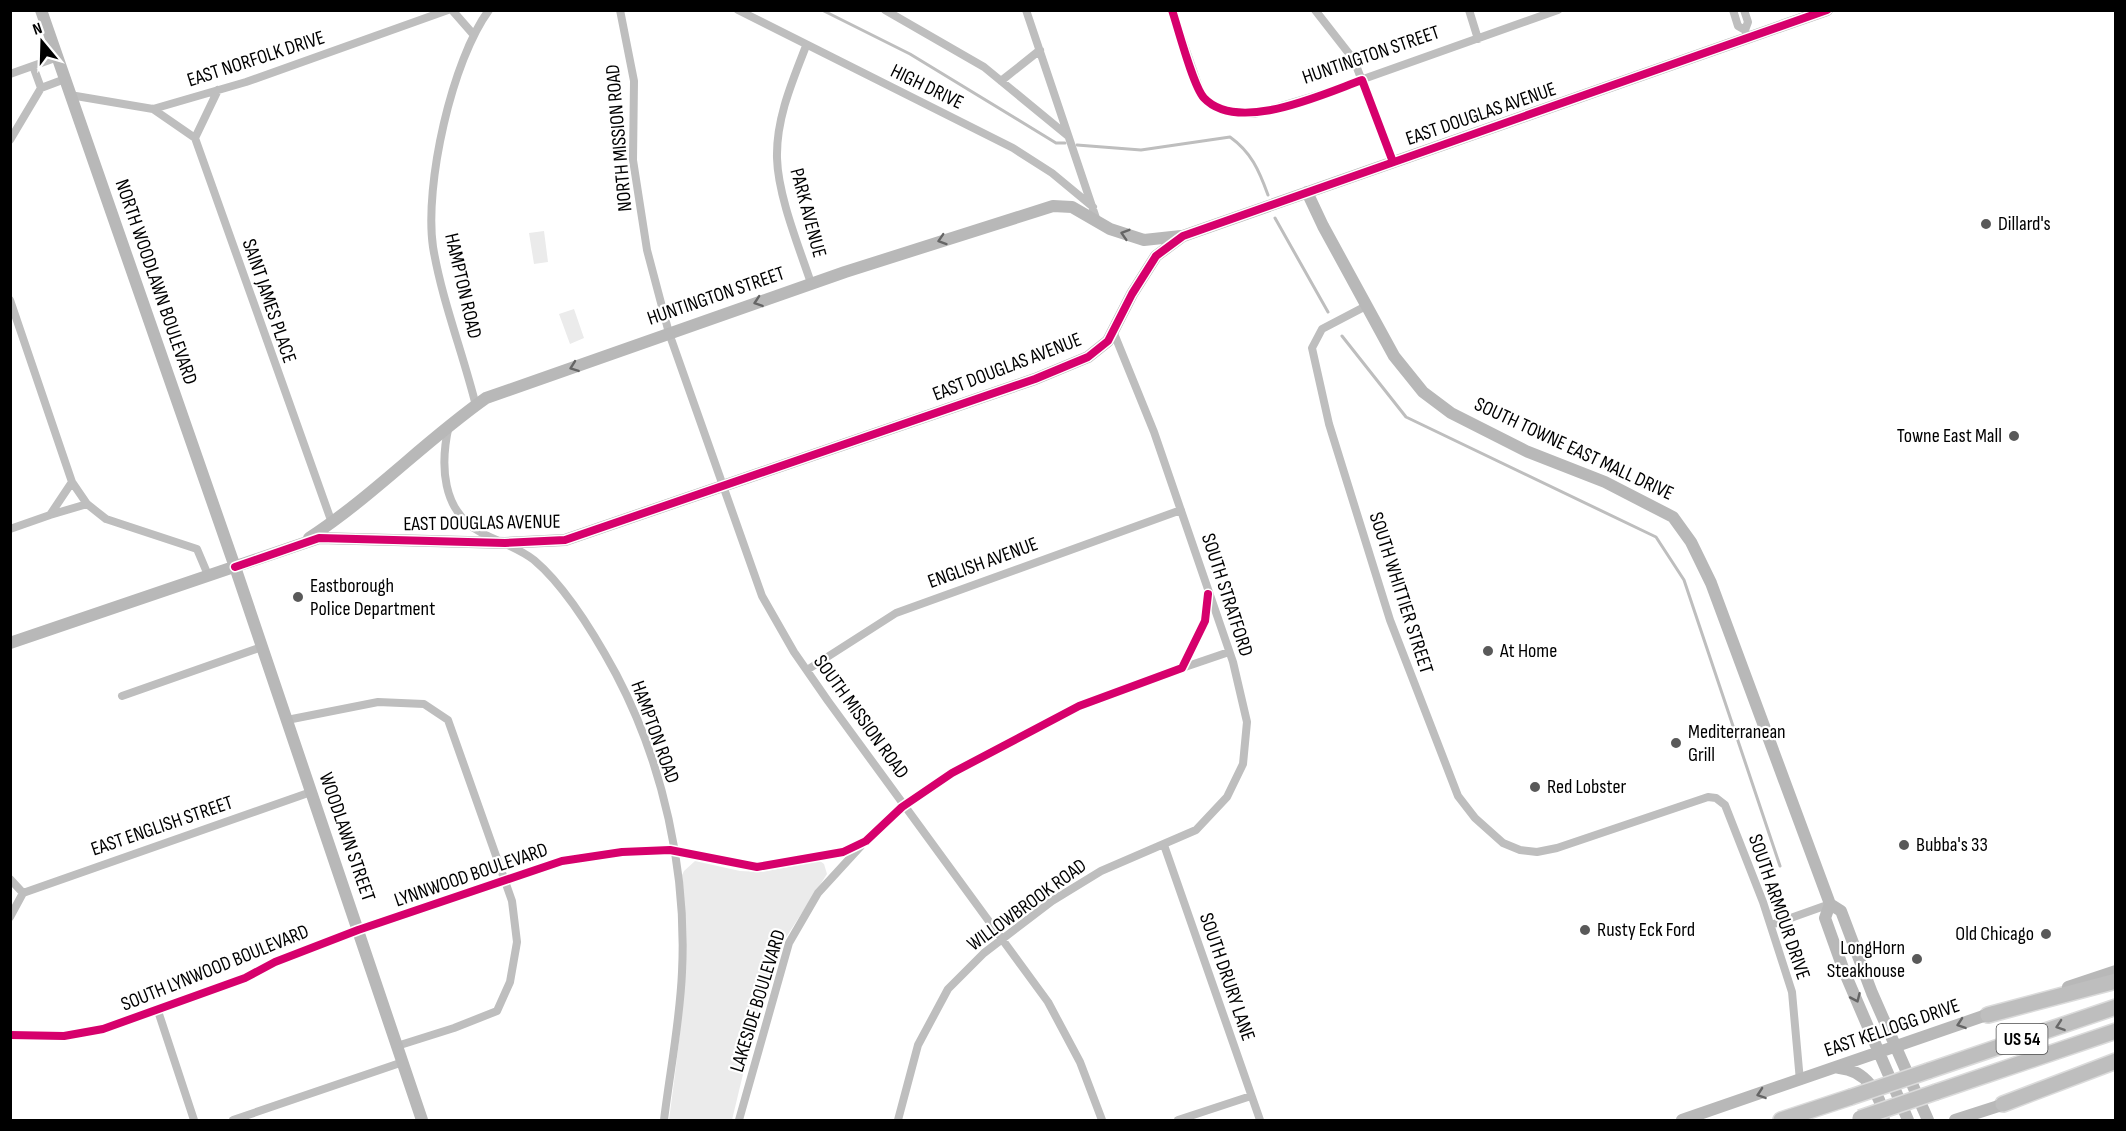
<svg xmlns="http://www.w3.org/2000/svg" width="2126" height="1131" font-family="'Sofia Sans Condensed',sans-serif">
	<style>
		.park { fill: #ebebeb }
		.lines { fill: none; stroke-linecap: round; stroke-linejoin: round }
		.stream { stroke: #bebebe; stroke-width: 3 }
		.highway-casing { stroke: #dbdbdb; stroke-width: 18 }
		.street { stroke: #bebebe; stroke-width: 8 }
		.secondary { stroke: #b8b8b8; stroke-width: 12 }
		.highway { stroke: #bebebe; stroke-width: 15 }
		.highway-bridge-casing { stroke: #dbdbdb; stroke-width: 18; stroke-linecap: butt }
		.highway-bridge { stroke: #bebebe; stroke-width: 15 }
		.cycleway-casing { stroke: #fff; stroke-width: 11 }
		.cycleway { stroke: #d6006c; stroke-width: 8 }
		.oneway { stroke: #656565 }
		.oneway2 { stroke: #686868 }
		.poi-dot { fill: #595959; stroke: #fff; stroke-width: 2 }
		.labels { text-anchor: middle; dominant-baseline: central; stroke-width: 4.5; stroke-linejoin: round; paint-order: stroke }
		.shield { fill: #fff; stroke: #4c4c4c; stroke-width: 1.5 }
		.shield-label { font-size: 18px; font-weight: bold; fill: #000 }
		.street-label { font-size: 20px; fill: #000; stroke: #fff }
		.poi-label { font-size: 20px; fill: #000; stroke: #fff; text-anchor: start }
	</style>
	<rect width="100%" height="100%" fill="#fff"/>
	<!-- park -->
	<path class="park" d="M544,231L548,262L534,264L529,233Z
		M574,309L584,338L570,344L559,314Z
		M695,861L740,871L762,872L820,861L824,864L827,874L785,939L763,991L732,1120H669C680,1037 691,961 681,877L684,871Z"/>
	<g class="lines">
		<!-- stream -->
		<path class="stream" d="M822,10L910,54L1056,143H1065
			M1077,145L1141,150L1230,137C1251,152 1259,170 1268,195
			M1275,218L1328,312
			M1342,336L1406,417L1656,537L1684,580L1780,866"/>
		<defs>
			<path id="highway" d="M1988,1015L2116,981
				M1928,1071L2116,1007
				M1936,1092L2116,1031
				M2003,1104L2116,1061
				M1781,1120L1851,1097"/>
		</defs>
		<!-- highway casing -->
		<use href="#highway" class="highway-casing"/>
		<!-- street -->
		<path class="street" d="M452,10L473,34
			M620,10L634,81L633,160L647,250L669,333L762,596L794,652L828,701L1048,1002L1080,1062L1102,1120
			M738,10L1013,148L1052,173L1093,207
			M885,10L984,67L1068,136
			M1026,10L1097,221
			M1172,10L1202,96L1214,106L1229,111L1255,114L1324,93L1558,10
			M1315,10L1354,60L1393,162
			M1469,10L1478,39
			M1733,10L1738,26L1745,30L1748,38
			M1744,10L1748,22L1745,30
			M806,46C792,82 776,119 777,158C778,196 799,247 811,283
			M33,66L41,88
			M10,74L58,57
			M1001,81L1040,50
			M70,95L153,109L246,82L448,10
			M153,109L195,138L332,523
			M195,138L218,90
			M10,140L41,88L65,79
			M10,300L72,482L87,504L106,519L197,549L208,575
			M1366,306L1322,329L1312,348L1329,424L1390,620L1458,796L1475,818L1503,843L1520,850L1537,852L1557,848L1708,797L1716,798L1725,805L1763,902L1792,992L1800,1081
			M476,406C463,353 442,301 433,247C424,185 452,60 489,10
			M449,425C440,464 441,512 482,533C499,542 519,548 534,560C566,587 596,637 616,674C663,763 687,871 682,972C680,1021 670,1071 664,1120
			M50,515L87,504
			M10,529L50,515L72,482
			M1182,668L1229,652
			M807,670L896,613L1181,510
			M122,696L262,647
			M287,720L378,702L424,704L448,720L512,901L517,942L510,982L497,1011L454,1028L397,1046
			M1164,845L1260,1120
			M10,879L23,893L10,917
			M23,893L311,792
			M1771,925L1830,904
			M158,1011L194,1120
			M10,1035L64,1036L103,1029L245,978L275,962L358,930L562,861L622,852L670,850L757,867L843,852L866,841L902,807L952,773L1079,706L1182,668L1205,621L1208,594
			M233,1120L403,1062
			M739,1120L789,943L818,893L861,846
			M898,1120L918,1045L948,989L984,953L1052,901L1101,871L1196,830L1227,797L1243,764L1247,722L1233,662L1154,432L1113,331
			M1178,1120L1251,1096"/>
		<!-- secondary -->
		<path class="secondary" d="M41,10L235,567L422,1120
			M1307,192L1323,226L1394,356L1423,392L1451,413L1526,451L1605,482L1673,517L1691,542L1711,583L1830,904L1841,911L1872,993L1928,1120
			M309,538C372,497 425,441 486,398L845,272L1053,206L1072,207L1110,229L1144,240L1181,236
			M10,643L319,538L505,543L565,540L1035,379L1088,357L1108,341L1132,294L1156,256L1183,236L1827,10
			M1830,904L1825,918L1844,971L1908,1120
			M2068,987L2116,971
			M1839,1068C1866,1070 1881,1094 1884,1120
			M1682,1120L1995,1012
			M1955,1120L2011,1102"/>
		<!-- highway -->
		<use href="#highway" class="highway"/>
		<defs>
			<path id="highway-bridge" d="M1851,1097L1928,1071
				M1860,1118L1936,1092"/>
		</defs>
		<!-- highway-bridge casing -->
		<use href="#highway-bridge" class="highway-bridge-casing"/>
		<!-- highway-bridge -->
		<use href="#highway-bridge" class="highway-bridge"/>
		<defs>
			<path id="cycleway" d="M1172,10C1178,28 1193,86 1204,98C1238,134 1323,94 1362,80L1393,162
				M235,567L319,538L505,543L565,540L1035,379L1088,357L1108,341L1132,294L1156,256L1183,236L1827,10
				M10,1035L64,1036L103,1029L245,978L275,962L358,930L562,861L622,852L670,850L757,867L843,852L866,841L902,807L952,773L1079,706L1182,668L1205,621L1208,594"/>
		</defs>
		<!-- cycleway casing -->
		<use href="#cycleway" class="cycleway-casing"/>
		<!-- cycleway -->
		<use href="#cycleway" class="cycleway"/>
	</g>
	<!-- one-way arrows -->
	<defs><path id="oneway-chevron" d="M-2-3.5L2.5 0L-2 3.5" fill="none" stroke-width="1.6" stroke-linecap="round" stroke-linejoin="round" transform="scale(1.5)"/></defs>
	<g class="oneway">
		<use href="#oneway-chevron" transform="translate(1125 234) rotate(-163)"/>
		<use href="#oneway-chevron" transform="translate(942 240) rotate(162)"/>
		<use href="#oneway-chevron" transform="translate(758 302) rotate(161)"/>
		<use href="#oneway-chevron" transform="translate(574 367) rotate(160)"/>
		<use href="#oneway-chevron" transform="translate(1856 998) rotate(66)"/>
		<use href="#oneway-chevron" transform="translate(1961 1024) rotate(161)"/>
		<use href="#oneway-chevron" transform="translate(1761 1094) rotate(161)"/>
	</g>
	<use class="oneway2" href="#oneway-chevron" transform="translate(2060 1026) rotate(161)"/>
	<!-- markers -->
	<g class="poi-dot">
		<circle cx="1986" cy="224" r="6"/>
		<circle cx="2014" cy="436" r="6"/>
		<circle cx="298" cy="597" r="6"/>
		<circle cx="1488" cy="651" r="6"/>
		<circle cx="1676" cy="743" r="6"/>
		<circle cx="1535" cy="787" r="6"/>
		<circle cx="1904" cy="845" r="6"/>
		<circle cx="1585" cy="930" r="6"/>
		<circle cx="2046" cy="934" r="6"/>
		<circle cx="1917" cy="959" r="6"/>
	</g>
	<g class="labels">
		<!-- shield labels -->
		<rect class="shield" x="1996.5" y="1024" width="51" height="30" rx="4.5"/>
		<g class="shield-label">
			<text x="2022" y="1039">US 54</text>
		</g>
		<!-- street labels -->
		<g class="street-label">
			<text transform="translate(1371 55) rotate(-19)">HUNTINGTON STREET</text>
			<text transform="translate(256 59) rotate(-18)">EAST NORFOLK DRIVE</text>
			<text transform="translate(927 87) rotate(26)">HIGH DRIVE</text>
			<text transform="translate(1481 114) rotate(-19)">EAST DOUGLAS AVENUE</text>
			<text transform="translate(619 138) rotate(-95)">NORTH MISSION ROAD</text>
			<text transform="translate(808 213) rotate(75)">PARK AVENUE</text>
			<text transform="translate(156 282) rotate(71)">NORTH WOODLAWN BOULEVARD</text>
			<text transform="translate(463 286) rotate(77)">HAMPTON ROAD</text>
			<text transform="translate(716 296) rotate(-19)">HUNTINGTON STREET</text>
			<text transform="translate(269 301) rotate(71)">SAINT JAMES PLACE</text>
			<text transform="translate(1007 367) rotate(-21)">EAST DOUGLAS AVENUE</text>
			<text transform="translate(1574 449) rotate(25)">SOUTH TOWNE EAST MALL DRIVE</text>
			<text transform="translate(482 523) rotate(-1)">EAST DOUGLAS AVENUE</text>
			<text transform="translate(983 563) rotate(-20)">ENGLISH AVENUE</text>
			<text transform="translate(1401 593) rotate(72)">SOUTH WHITTIER STREET</text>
			<text transform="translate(1227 595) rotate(72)">SOUTH STRATFORD</text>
			<text transform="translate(861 717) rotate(54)">SOUTH MISSION ROAD</text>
			<text transform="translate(655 732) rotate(70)">HAMPTON ROAD</text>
			<text transform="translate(162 826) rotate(-19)">EAST ENGLISH STREET</text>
			<text transform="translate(347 837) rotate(71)">WOODLAWN STREET</text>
			<text transform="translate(471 875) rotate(-19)">LYNNWOOD BOULEVARD</text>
			<text transform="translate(1027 905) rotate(-36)">WILLOWBROOK ROAD</text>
			<text transform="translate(1779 907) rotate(71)">SOUTH ARMOUR DRIVE</text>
			<text transform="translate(215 968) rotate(-22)">SOUTH LYNWOOD BOULEVARD</text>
			<text transform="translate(1227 977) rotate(71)">SOUTH DRURY LANE</text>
			<text transform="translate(758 1001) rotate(-73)">LAKESIDE BOULEVARD</text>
			<text transform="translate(1892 1028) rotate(-19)">EAST KELLOGG DRIVE</text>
		</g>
		<!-- poi labels -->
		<g class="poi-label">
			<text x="1998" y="224">Dillard's</text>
			<text x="2002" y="436" text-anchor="end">Towne East Mall</text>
			<text x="310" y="586">Eastborough<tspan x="310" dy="23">Police Department</tspan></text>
			<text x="1500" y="651">At Home</text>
			<text x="1688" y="732">Mediterranean<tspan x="1688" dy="23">Grill</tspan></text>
			<text x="1547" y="787">Red Lobster</text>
			<text x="1916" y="845">Bubba's 33</text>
			<text x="1597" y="930">Rusty Eck Ford</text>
			<text x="2034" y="934" text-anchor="end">Old Chicago</text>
			<text x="1905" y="948" text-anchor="end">LongHorn<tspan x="1905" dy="23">Steakhouse</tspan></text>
		</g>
	</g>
	<!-- border -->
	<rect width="2126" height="1131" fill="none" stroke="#000000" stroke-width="24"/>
	<!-- north arrow -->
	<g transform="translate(42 42) rotate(341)" stroke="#ffffff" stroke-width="4.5" paint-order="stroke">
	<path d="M0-4.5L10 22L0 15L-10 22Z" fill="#000000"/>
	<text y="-9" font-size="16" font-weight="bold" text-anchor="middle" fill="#000000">N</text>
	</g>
</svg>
